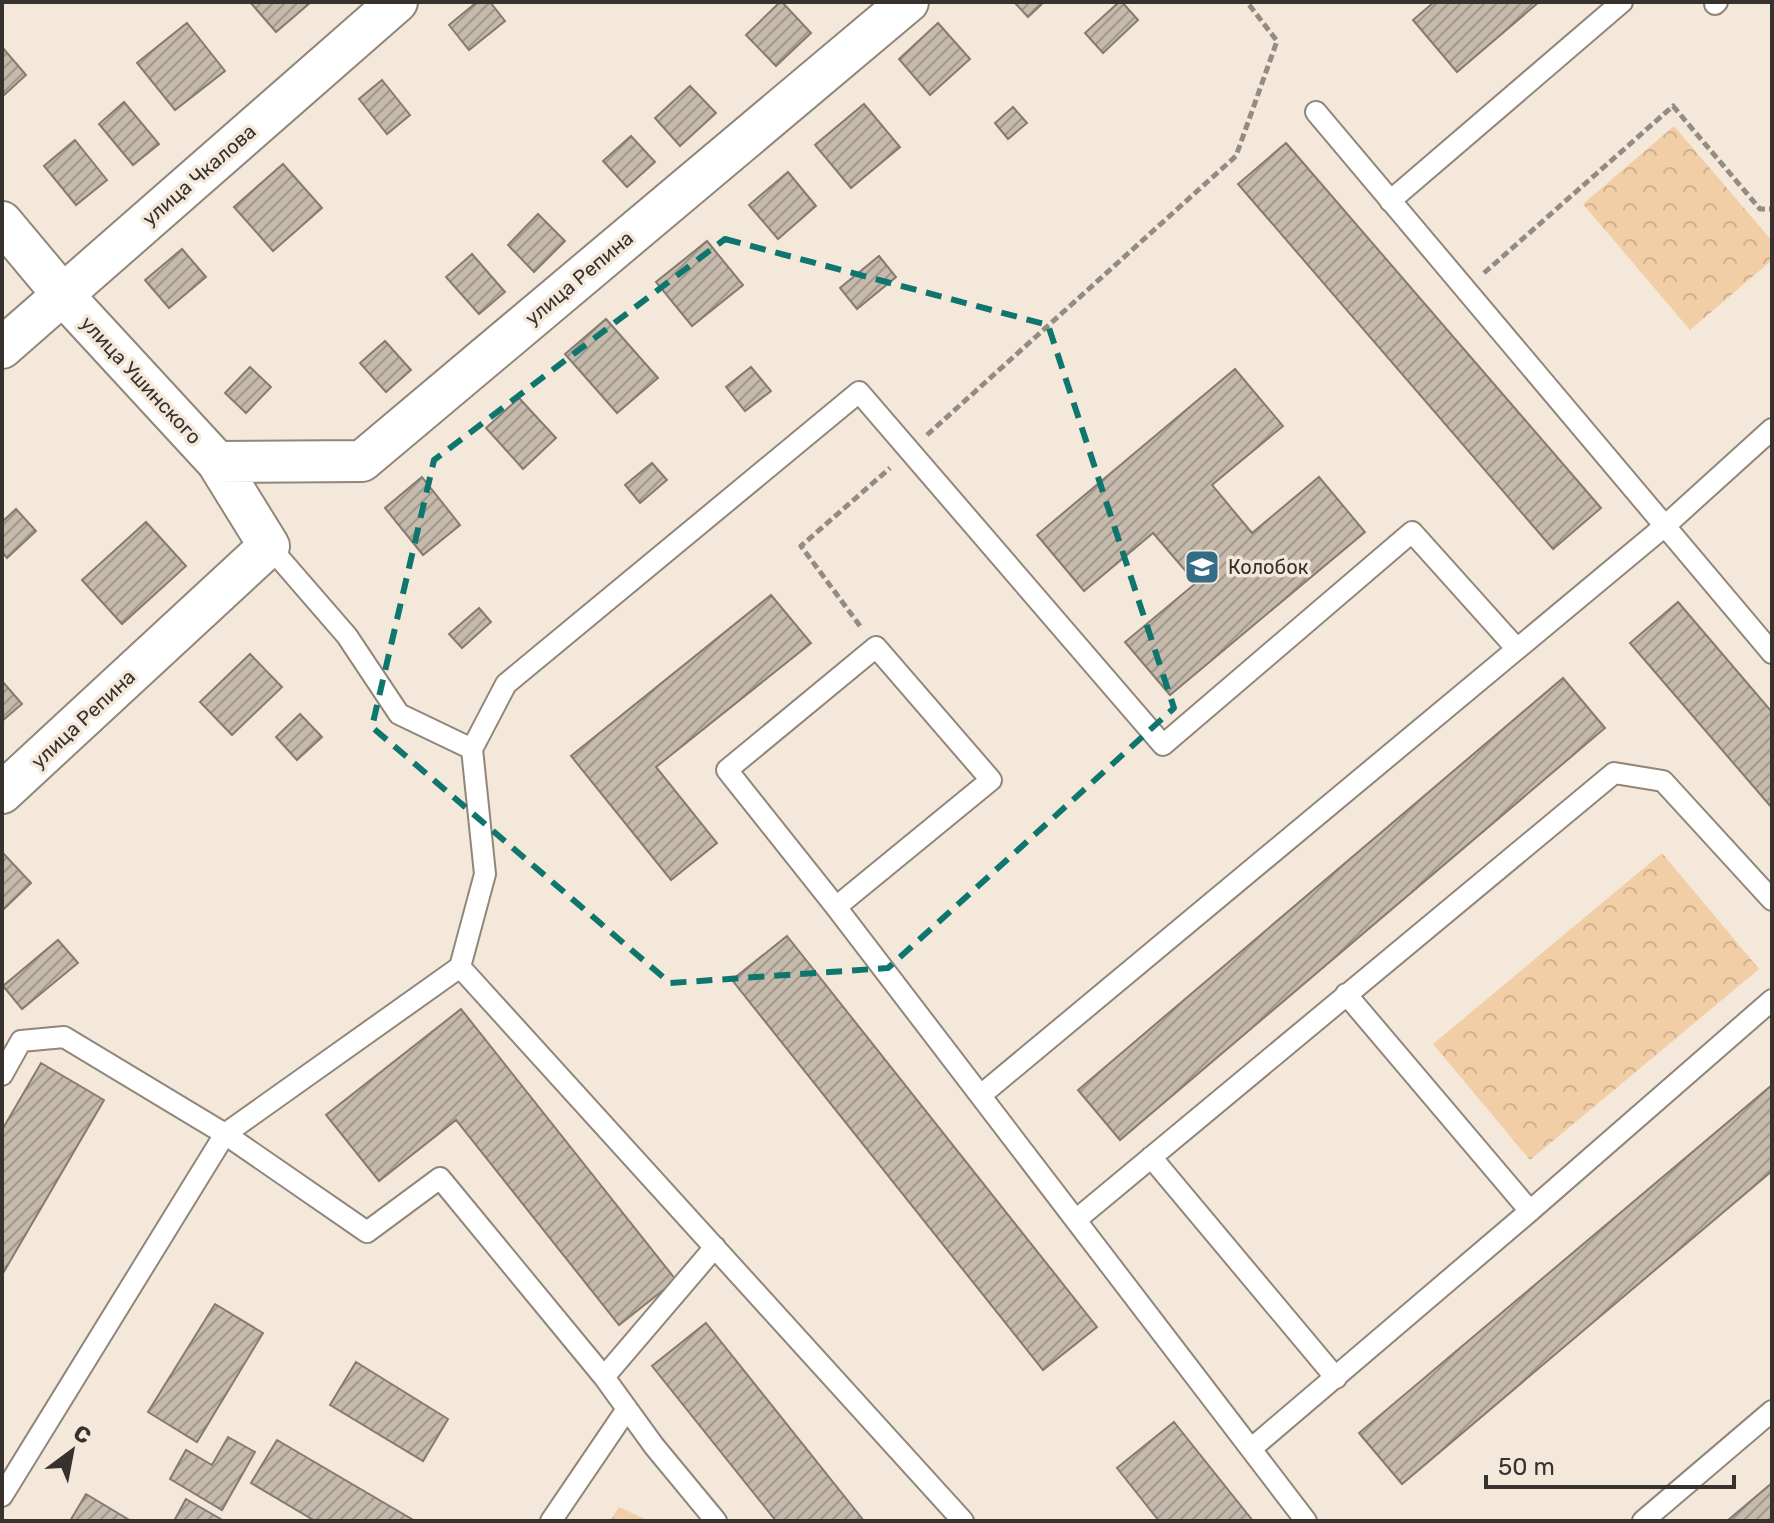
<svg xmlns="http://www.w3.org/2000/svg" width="1774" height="1523" font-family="Rubik,sans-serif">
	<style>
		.park { fill: url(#park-crowns) }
		.building { fill: url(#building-hatch); stroke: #867b6f; stroke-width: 2 }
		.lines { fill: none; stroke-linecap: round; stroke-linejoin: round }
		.lane-casing { stroke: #91867a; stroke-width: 24 }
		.street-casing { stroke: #91867a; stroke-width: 44 }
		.path { stroke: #948c82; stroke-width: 5; stroke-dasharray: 8 4; stroke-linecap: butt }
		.lane { stroke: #fff; stroke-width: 20 }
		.street { stroke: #fff; stroke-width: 40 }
		.marked { fill: none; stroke: #0f766e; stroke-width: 6; stroke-dasharray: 16 10; stroke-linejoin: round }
		.labels { text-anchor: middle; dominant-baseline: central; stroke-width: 7; stroke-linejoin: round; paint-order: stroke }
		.street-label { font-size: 20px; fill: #37322d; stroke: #f4e8da }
		.poi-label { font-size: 20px; fill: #37322d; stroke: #f4e8da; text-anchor: start }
	</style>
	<defs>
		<pattern id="park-crowns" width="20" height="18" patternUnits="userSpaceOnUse" patternTransform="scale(2)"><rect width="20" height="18" fill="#f1cea5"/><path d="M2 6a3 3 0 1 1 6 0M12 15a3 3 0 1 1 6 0" fill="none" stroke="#cfb18e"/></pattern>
		<pattern id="building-hatch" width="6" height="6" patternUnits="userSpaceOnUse" patternTransform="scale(2)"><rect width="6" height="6" fill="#c5baac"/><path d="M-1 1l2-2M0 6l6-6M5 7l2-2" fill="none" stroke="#a1988c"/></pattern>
	</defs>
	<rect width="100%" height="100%" fill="#f4e8da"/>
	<!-- park -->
	<path class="park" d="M1674,126L1772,241V260L1690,330L1583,204Z
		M1662,853L1759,969L1530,1160L1433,1044Z
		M619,1507L649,1521H610Z"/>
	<!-- building -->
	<path class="building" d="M250,2H311L276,32Z
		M477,2H490L505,21L469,50L449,25Z
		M780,2H782L811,33L776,66L746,35Z
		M1014,2H1044L1028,17Z
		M1119,2H1122L1138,20L1103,53L1085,33Z
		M1434,2H1539L1457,72L1413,20Z
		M187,23L225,71L175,110L137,63Z
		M938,23L970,59L930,95L899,59Z
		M2,47L26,75L2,97Z
		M382,80L410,115L387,134L359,99Z
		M690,86L716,113L680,146L655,118Z
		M124,102L159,144L133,165L99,124Z
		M864,104L900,147L851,188L815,145Z
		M1013,107L1027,123L1008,139L995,123Z
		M631,136L655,162L627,187L603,161Z
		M75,140L107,180L76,205L44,166Z
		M1286,143L1601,508L1553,549L1238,184Z
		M283,164L322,208L273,251L234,207Z
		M788,172L816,206L778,239L749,205Z
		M538,214L565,241L534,272L508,245Z
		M707,241L743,285L692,326L656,282Z
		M182,249L206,277L169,308L145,280Z
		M472,254L505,292L479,314L446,277Z
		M879,256L896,277L857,309L840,288Z
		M606,319L658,378L617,413L565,354Z
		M385,341L411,370L386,392L360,363Z
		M250,367L271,387L246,413L225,393Z
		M751,367L771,391L745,411L726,387Z
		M1235,369L1283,426L1212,485L1252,533L1319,477L1365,532L1170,695L1125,642L1196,583L1153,533L1084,591L1037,535Z
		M519,398L556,438L523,469L486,428Z
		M652,463L667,480L640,503L625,485Z
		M422,477L460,525L423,555L385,508Z
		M16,509L36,531L7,558L2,552V522Z
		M146,522L186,566L122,624L82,580Z
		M771,595L811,643L656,767L717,843L671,880L571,756Z
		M1678,602L1772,712V808L1630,643Z
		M479,608L491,622L462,648L449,634Z
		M250,654L282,687L232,735L200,702Z
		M1563,678L1605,728L1120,1140L1078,1090Z
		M2,681L22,704L2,721Z
		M300,714L322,737L297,760L276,737Z
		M2,852L31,883L2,911Z
		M787,936L1097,1327L1043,1370L732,980Z
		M58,940L78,963L22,1009L3,986Z
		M461,1009L676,1280L619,1325L456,1120L379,1181L326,1115Z
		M41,1063L104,1100L2,1275V1130Z
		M1772,1085V1171L1402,1484L1359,1433Z
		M215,1304L263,1333L197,1442L148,1412Z
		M706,1323L864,1521H776L652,1366Z
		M356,1362L448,1419L423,1461L330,1405Z
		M1174,1422L1253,1521H1159L1117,1468Z
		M228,1437L255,1452L222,1510L170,1479L186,1450L212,1465Z
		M277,1440L415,1521H315L251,1483Z
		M1772,1483V1521H1727Z
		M86,1494L131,1521H70Z
		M186,1499L224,1521H174Z"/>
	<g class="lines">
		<defs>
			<path id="lane" d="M1715,4L1717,2
				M1316,112L1772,653
				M1390,201L1622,2
				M269,546L347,636L399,714L472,749L485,874L460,967L963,1521
				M472,749L506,684L859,392L1163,745L1412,532L1517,649
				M836,907L991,780L876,647L727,770L836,907L1306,1521
				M1346,994L1530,1211
				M2,1075L21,1041L64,1037L225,1134L367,1232L440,1178L604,1377
				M981,1095L1666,525L1772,429
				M1151,1157L1336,1378
				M1077,1219L1614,773L1663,781L1772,900
				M715,1247L604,1377L654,1446L716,1521
				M1252,1448L1530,1211L1772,1000
				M2,1496L225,1134L460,967
				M551,1521L627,1409
				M1643,1521L1772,1411"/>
			<path id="street" d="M2,222L63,295L217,462L269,546L2,793
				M2,348L397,2
				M217,462L362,461L908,2"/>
		</defs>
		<!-- lane casing -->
		<use href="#lane" class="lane-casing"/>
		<!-- street casing -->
		<use href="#street" class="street-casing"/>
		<!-- path -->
		<path class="path" d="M1484,273L1673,106L1760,209H1772
			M927,435L1236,156L1277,41L1247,2
			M860,626L801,546L890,468"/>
		<!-- lane -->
		<use href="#lane" class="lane"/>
		<!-- street -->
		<use href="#street" class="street"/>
	</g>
	<!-- marked area -->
	<path class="marked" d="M725,239L1048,325L1174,708L888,968L670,983L372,727L434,460Z"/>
	<!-- icons -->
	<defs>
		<symbol id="school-square" viewBox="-11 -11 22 22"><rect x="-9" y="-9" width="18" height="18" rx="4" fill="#326d85" stroke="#f4e8da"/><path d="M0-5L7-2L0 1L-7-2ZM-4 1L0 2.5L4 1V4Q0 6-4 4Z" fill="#fff"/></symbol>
	</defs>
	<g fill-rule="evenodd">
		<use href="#school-square" x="1182" y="547" width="40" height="40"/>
	</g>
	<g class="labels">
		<!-- street labels -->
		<g class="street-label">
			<text transform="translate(199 175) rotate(-41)">улица Чкалова</text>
			<text transform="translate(579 278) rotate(-40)">улица Репина</text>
			<text transform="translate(141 380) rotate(47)">улица Ушинского</text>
			<text transform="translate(83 719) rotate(-43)">улица Репина</text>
		</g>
		<!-- poi labels -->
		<g class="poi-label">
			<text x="1228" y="567">Колобок</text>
		</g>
	</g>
	<!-- border -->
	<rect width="1774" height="1523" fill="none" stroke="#37322d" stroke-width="8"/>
	<!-- north arrow -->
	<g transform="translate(72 1451) rotate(32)" stroke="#f4e8da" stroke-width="6" paint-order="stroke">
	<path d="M0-6L14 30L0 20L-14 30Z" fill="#37322d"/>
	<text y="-12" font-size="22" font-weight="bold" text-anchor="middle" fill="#37322d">С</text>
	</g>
	<!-- scale -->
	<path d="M1486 1475v12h248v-12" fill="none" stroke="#37322d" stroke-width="4"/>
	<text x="1498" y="1475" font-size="24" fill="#37322d" stroke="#f4e8da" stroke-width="6" paint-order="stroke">50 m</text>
</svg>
